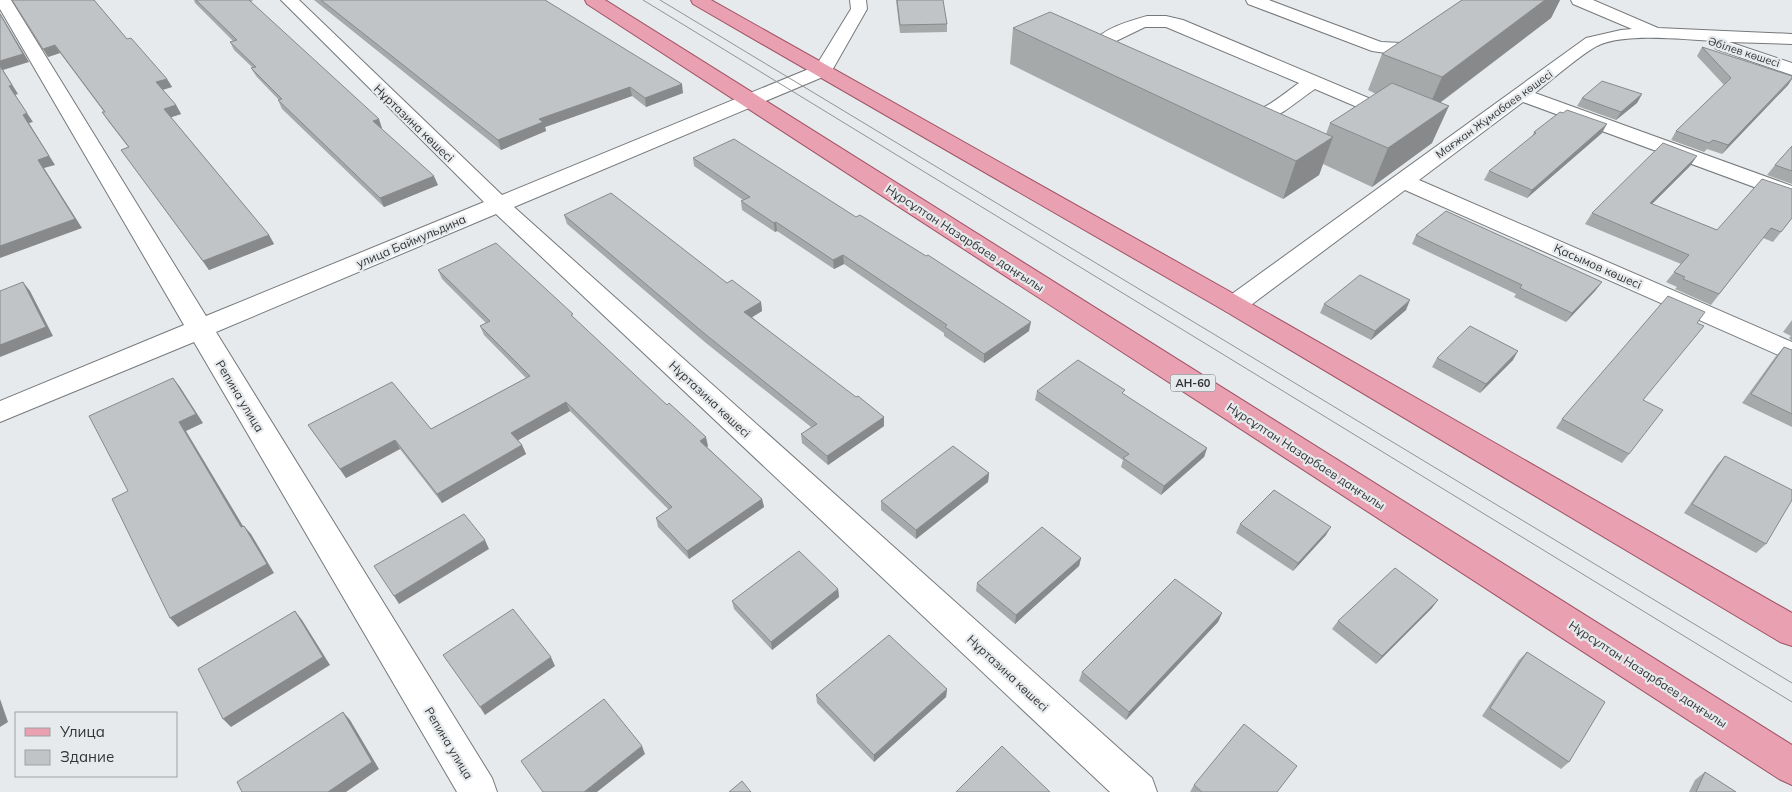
<svg xmlns="http://www.w3.org/2000/svg" width="1792" height="792" font-family="Mulish,sans-serif">
	<style>
		.lines { fill: none; stroke-linecap: round; stroke-linejoin: round }
		.minor-casing { stroke: #76797b; stroke-width: 2 }
		.major-casing { stroke: #9f5265; stroke-width: 2 }
		.minor { fill: #fff; fill-rule: evenodd }
		.major { fill: #e9a1b2; fill-rule: evenodd }
		.tram { stroke: #919394; stroke-width: 1 }
		.wall { fill: #a6a9aa }
		.shaded-wall { fill: #87898b }
		.building { fill: #c1c4c6; stroke: #87898b }
		.labels { text-anchor: middle; dominant-baseline: central; stroke-width: 4.5; stroke-linejoin: round; paint-order: stroke }
		.far-street-label { font-size: 11px; fill: #323334; stroke: #e7eaec }
		.shield { fill: #e7eaec; stroke: #686a6b; stroke-width: 1 }
		.shield-label { font-size: 11px; font-weight: bold; fill: #323334 }
		.street-label { font-size: 12px; fill: #323334; stroke: #e7eaec }
	</style>
	<rect width="100%" height="100%" fill="#e7eaec"/>
	<g class="lines">
		<defs>
			<path id="minor" d="M0,0H11L206,316L484,202L281,0H299L502,195L816,66L851,9L850,0H866L867,9L830,74L514,207L1152,778L1157,792H1110L496,214L216,332L492,778L497,792H457L194,342L0,422V401L184,325L0,9Z
				M1246,0H1269L1381,42L1401,43L1465,0H1484L1412,52L1393,54L1372,51L1248,4Z
				M1571,0H1593L1658,28L1792,34V44L1729,42L1792,63V75L1716,49L1713,45L1717,41C1686,40 1624,32 1597,46C1579,56 1553,79 1535,93L1792,186V201L1523,102L1419,180L1792,342V361L1405,190L1243,311L1234,313L1225,311L1221,305L1225,299L1586,38L1621,30L1632,29L1573,4Z
				M1147,16H1166L1183,20L1404,113L1407,117L1404,121L1397,123L1390,121L1315,89C1281,112 1274,128 1231,115L1228,111L1231,107C1241,104 1249,110 1259,109C1269,107 1290,89 1299,83L1166,27H1145L1112,43L1133,54L1136,58L1133,62C1119,65 1101,55 1094,43C1100,29 1133,20 1147,16Z"/>
			<path id="major" d="M585,0H605L1792,745V785L1779,779L587,4Z
				M691,0H711L1243,299L1792,613V646L1780,642L1225,311L693,4Z"/>
		</defs>
		<!-- minor casing -->
		<use href="#minor" class="minor-casing"/>
		<!-- major casing -->
		<use href="#major" class="major-casing"/>
		<!-- minor -->
		<use href="#minor" class="minor"/>
		<!-- major -->
		<use href="#major" class="major"/>
		<!-- tram -->
		<path class="tram" d="M643,0L1792,702
			M660,0L1792,683"/>
	</g>
	<!-- wall -->
	<path class="wall" d="M94,0L127,39L167,79L172,87L163,90L176,105L181,114L171,117L269,235L274,244L209,270L127,158L121,150L128,147L108,121L102,112H104L60,53L48,57Z
		M194,0H253L251,2L382,128H381L438,185L384,207L282,109L278,100H279L256,76L251,68H253L234,50L230,42L233,41L195,3Z
		M314,0H545L683,93L646,107L632,96L545,127L546,131L501,150Z
		M896,0H943L947,24V32L900,33Z
		M1462,0H1560L1551,18L1440,103L1432,143L1372,187L1323,164L1319,175L1283,199L1010,64L1013,28L1326,134L1330,123L1376,94L1368,90L1382,54Z
		M1702,47L1792,79L1788,85L1722,154L1707,149L1704,152L1671,140L1676,131L1724,85L1697,56Z
		M1642,94L1637,103L1616,120L1577,106L1582,98Z
		M1534,132L1602,133L1527,198L1484,180L1489,171L1532,137Z
		M1792,146V184L1767,175L1775,165Z
		M1697,156L1690,166L1652,204L1717,230L1792,218L1773,242L1763,238L1711,305L1675,289L1677,287L1666,282L1681,264L1585,224L1592,213Z
		M693,158L1029,331L984,363L944,336V333L844,264L834,269L777,231L775,232L742,210L741,201L743,200L694,166Z
		M564,215L727,283L761,302L762,311L752,317L884,426L828,465L802,443L801,434L811,427L706,343L567,224Z
		M1416,235L1602,282L1595,291L1566,322L1514,297L1516,294L1412,244Z
		M438,270L575,320L708,446L707,447L762,499L764,507L689,559L658,527L656,518L669,510L570,411L518,440L522,445L526,454L442,503L400,449L346,478L308,425L431,429L526,378L484,335L480,326L486,323L442,279Z
		M1324,304L1406,310L1371,340L1320,313Z
		M1792,320V341L1789,338L1791,336L1783,332Z
		M1697,323L1643,400L1629,454L1622,463L1556,428L1562,419Z
		M1784,347L1792,350V427L1742,403L1776,356Z
		M1437,358L1513,360L1480,393L1432,367Z
		M1037,391L1124,395L1207,448L1204,457L1161,495L1121,467L1123,460L1035,400Z
		M1725,456L1766,544L1756,553L1684,513L1717,465Z
		M989,473L988,482L916,539L881,510V501Z
		M1240,524L1326,535L1293,571L1236,533Z
		M1081,558L1079,566L1015,624L976,591L977,583Z
		M838,589L839,597L772,650L734,609L732,601Z
		M1432,608L1376,664L1332,629L1338,621Z
		M1222,613L1218,622L1126,720L1079,681L1082,672Z
		M1527,652L1569,762L1561,769L1482,716L1519,660Z
		M947,689L946,697L874,762L817,703L816,695Z
		M1297,766L1277,792H1190L1194,785Z
		M1705,772L1736,792H1689L1695,780Z"/>
	<!-- shaded-wall -->
	<path class="shaded-wall" d="M1545,0H1560L1551,18L1426,113L1442,77Z
		M0,13L29,62L3,70L18,94L15,95L33,122L29,123L55,165L44,168L82,228L0,258V246L38,160L23,115L0,66Z
		M55,45L60,53L48,57L43,49Z
		M167,79L172,87L161,90L156,82Z
		M1792,79L1788,85L1722,154L1728,145Z
		M682,84L683,93L646,107L645,98Z
		M630,87L632,96L545,127L546,131L501,150L498,140L539,119Z
		M1642,94L1637,103L1616,120L1621,112Z
		M176,105L181,114L169,118L164,109Z
		M1449,106L1432,143L1372,187L1388,148Z
		M379,119L382,128L377,130L373,121Z
		M1607,124L1602,133L1527,198L1532,190Z
		M1333,137L1319,175L1283,199L1296,161Z
		M1697,156L1690,166L1643,213L1650,203Z
		M434,176L438,185L384,207L380,198Z
		M776,222L777,231L775,232L774,223Z
		M269,235L274,244L209,270L203,261Z
		M843,255L844,264L834,269L833,260Z
		M23,282L30,291L53,336L0,357V345Z
		M1602,282L1595,291L1566,322L1572,313Z
		M1410,300L1406,310L1371,340L1375,331Z
		M761,302L762,311L746,321L744,312Z
		M1031,322L1029,331L984,363V354Z
		M1518,351L1513,360L1480,393L1486,384Z
		M173,378L180,387L203,423L186,431L249,536L241,527L179,422Z
		M566,402L570,411L515,442L511,433Z
		M884,417V426L828,465L827,456Z
		M706,437L708,446L702,450L700,441Z
		M395,440L400,449L346,478L340,469Z
		M522,445L526,454L442,503L437,494Z
		M1207,448L1204,457L1161,495L1164,486Z
		M989,473L988,482L916,539V530Z
		M762,499L764,507L689,559L687,551Z
		M244,526L251,534L274,573L178,627L170,618Z
		M1331,527L1326,535L1293,571L1298,563Z
		M485,540L489,549L399,604L394,596Z
		M1081,558L1079,566L1015,624L1016,615Z
		M838,589L839,597L772,650L771,642Z
		M1438,600L1432,608L1376,664L1382,656Z
		M295,611L302,620L330,665L231,727L223,719Z
		M1222,613L1218,622L1126,720L1129,712Z
		M551,657L555,666L485,715L480,707Z
		M947,689L946,697L874,762V755Z
		M0,699L8,722L0,727Z
		M343,712L350,720L379,769L346,792H328Z
		M642,746L645,754L597,792H584Z"/>
	<!-- building -->
	<path class="building" d="M12,0H94L127,39L131,38L167,79L156,82L176,105L164,109L269,235L203,261L121,150L129,147L102,112H105L55,45L43,49Z
		M196,0H249L379,119L373,121L434,176L380,198L278,100L282,99L251,68L256,67L230,42L237,40Z
		M321,0H545L682,84L645,98L630,87L539,119L543,122L498,140Z
		M897,0H943L947,24L900,25Z
		M1462,0H1545L1442,77L1382,54Z
		M1050,12L1333,137L1296,161L1013,28Z
		M0,14L23,54L0,61Z
		M1702,47L1792,76V78L1728,145L1713,140L1709,143L1676,131L1731,78Z
		M0,66L12,85L9,86L27,113L23,115L49,156L38,160L75,219L0,246Z
		M1602,81L1642,94L1621,112L1582,98Z
		M1392,83L1449,106L1388,148L1330,123Z
		M1567,110L1607,124L1532,190L1489,171L1536,133L1534,132L1560,112L1563,113Z
		M734,139L856,217L860,215L926,256L928,255L1031,322L984,354L945,327L947,325L843,255L833,260L776,222L774,223L741,201L750,197L693,158Z
		M1663,143L1697,156L1650,203L1717,230L1762,179L1792,189V218L1781,232L1771,228L1719,294L1683,279L1685,277L1674,272L1689,255L1592,213Z
		M1792,146V171L1775,165Z
		M611,193L727,283L732,280L761,302L744,312L856,397L858,396L884,417L827,456L801,434L817,424L705,334L564,215Z
		M1446,211L1602,282L1572,313L1520,288L1522,285L1416,235Z
		M496,243L573,314L571,315L667,405L669,403L706,437L700,441L762,499L687,551L656,518L672,507L566,402L511,433L522,445L437,494L395,440L340,469L308,425L392,382L431,429L530,376L480,326L490,321L438,270Z
		M1360,275L1410,300L1375,331L1324,304Z
		M23,282L46,327L0,345V291Z
		M1668,296L1705,312L1697,323L1704,326L1643,400L1663,410L1629,454L1562,419Z
		M1470,326L1518,351L1486,384L1437,358Z
		M1784,347L1792,350V414L1751,394Z
		M1078,360L1125,390L1122,393L1207,448L1164,486L1123,458L1129,454L1037,391Z
		M173,378L196,414L179,422L241,527L244,526L267,564L170,618L112,499L128,491L89,416Z
		M953,446L989,473L916,530L881,501Z
		M1725,456L1792,490V500L1766,544L1692,504Z
		M1274,490L1331,527L1298,563L1240,524Z
		M464,514L485,540L394,596L374,566Z
		M1042,527L1081,558L1016,615L977,583Z
		M799,551L838,589L771,642L732,601Z
		M1395,568L1438,600L1382,656L1338,621Z
		M1175,579L1222,613L1129,712L1082,672Z
		M513,609L551,657L480,707L443,655Z
		M295,611L323,657L223,719L198,669Z
		M889,635L947,689L874,755L816,695Z
		M1527,652L1605,702L1569,762L1490,708Z
		M604,699L642,746L584,792H543L521,761Z
		M343,712L372,762L328,792H242L237,782Z
		M1244,724L1297,766L1277,792H1202L1194,785Z
		M1002,746L1050,792H956Z
		M1705,772L1736,792H1696Z
		M742,781L751,792H729Z"/>
	<g class="labels">
		<!-- far-street labels -->
		<g class="far-street-label">
			<text transform="translate(1744 52) rotate(18)">Әбілев көшесі</text>
			<text transform="translate(1494 114) rotate(-36)">Мағжан Жұмабаев көшесі</text>
		</g>
		<!-- shield labels -->
		<rect class="shield" x="1170.5" y="374.5" width="45" height="17" rx="4"/>
		<g class="shield-label">
			<text x="1193" y="383">АН-60</text>
		</g>
		<!-- street labels -->
		<g class="street-label">
			<text transform="translate(414 123) rotate(44)">Нұртазина көшесі</text>
			<text transform="translate(965 238) rotate(33)">Нұрсұлтан Назарбаев даңғылы</text>
			<text transform="translate(411 241) rotate(-23)">улица Баймульдина</text>
			<text transform="translate(1598 266) rotate(24)">Қасымов көшесі</text>
			<text transform="translate(240 396) rotate(59)">Репина улица</text>
			<text transform="translate(710 399) rotate(43)">Нұртазина көшесі</text>
			<text transform="translate(1306 456) rotate(33)">Нұрсұлтан Назарбаев даңғылы</text>
			<text transform="translate(1008 673) rotate(43)">Нұртазина көшесі</text>
			<text transform="translate(1648 674) rotate(33)">Нұрсұлтан Назарбаев даңғылы</text>
			<text transform="translate(449 743) rotate(59)">Репина улица</text>
		</g>
	</g>
	<!-- legend -->
	<rect x="15" y="712" width="162" height="65" fill="#e7eaec" stroke="#9fa1a2"/>
	<rect x="25" y="728" width="25" height="8" fill="#e9a1b2" stroke="#9fa1a2"/>
	<text x="60" y="737" font-size="15" fill="#323334">Улица</text>
	<rect x="25" y="750" width="25" height="15" fill="#c1c4c6" stroke="#9fa1a2"/>
	<text x="60" y="762" font-size="15" fill="#323334">Здание</text>
</svg>
